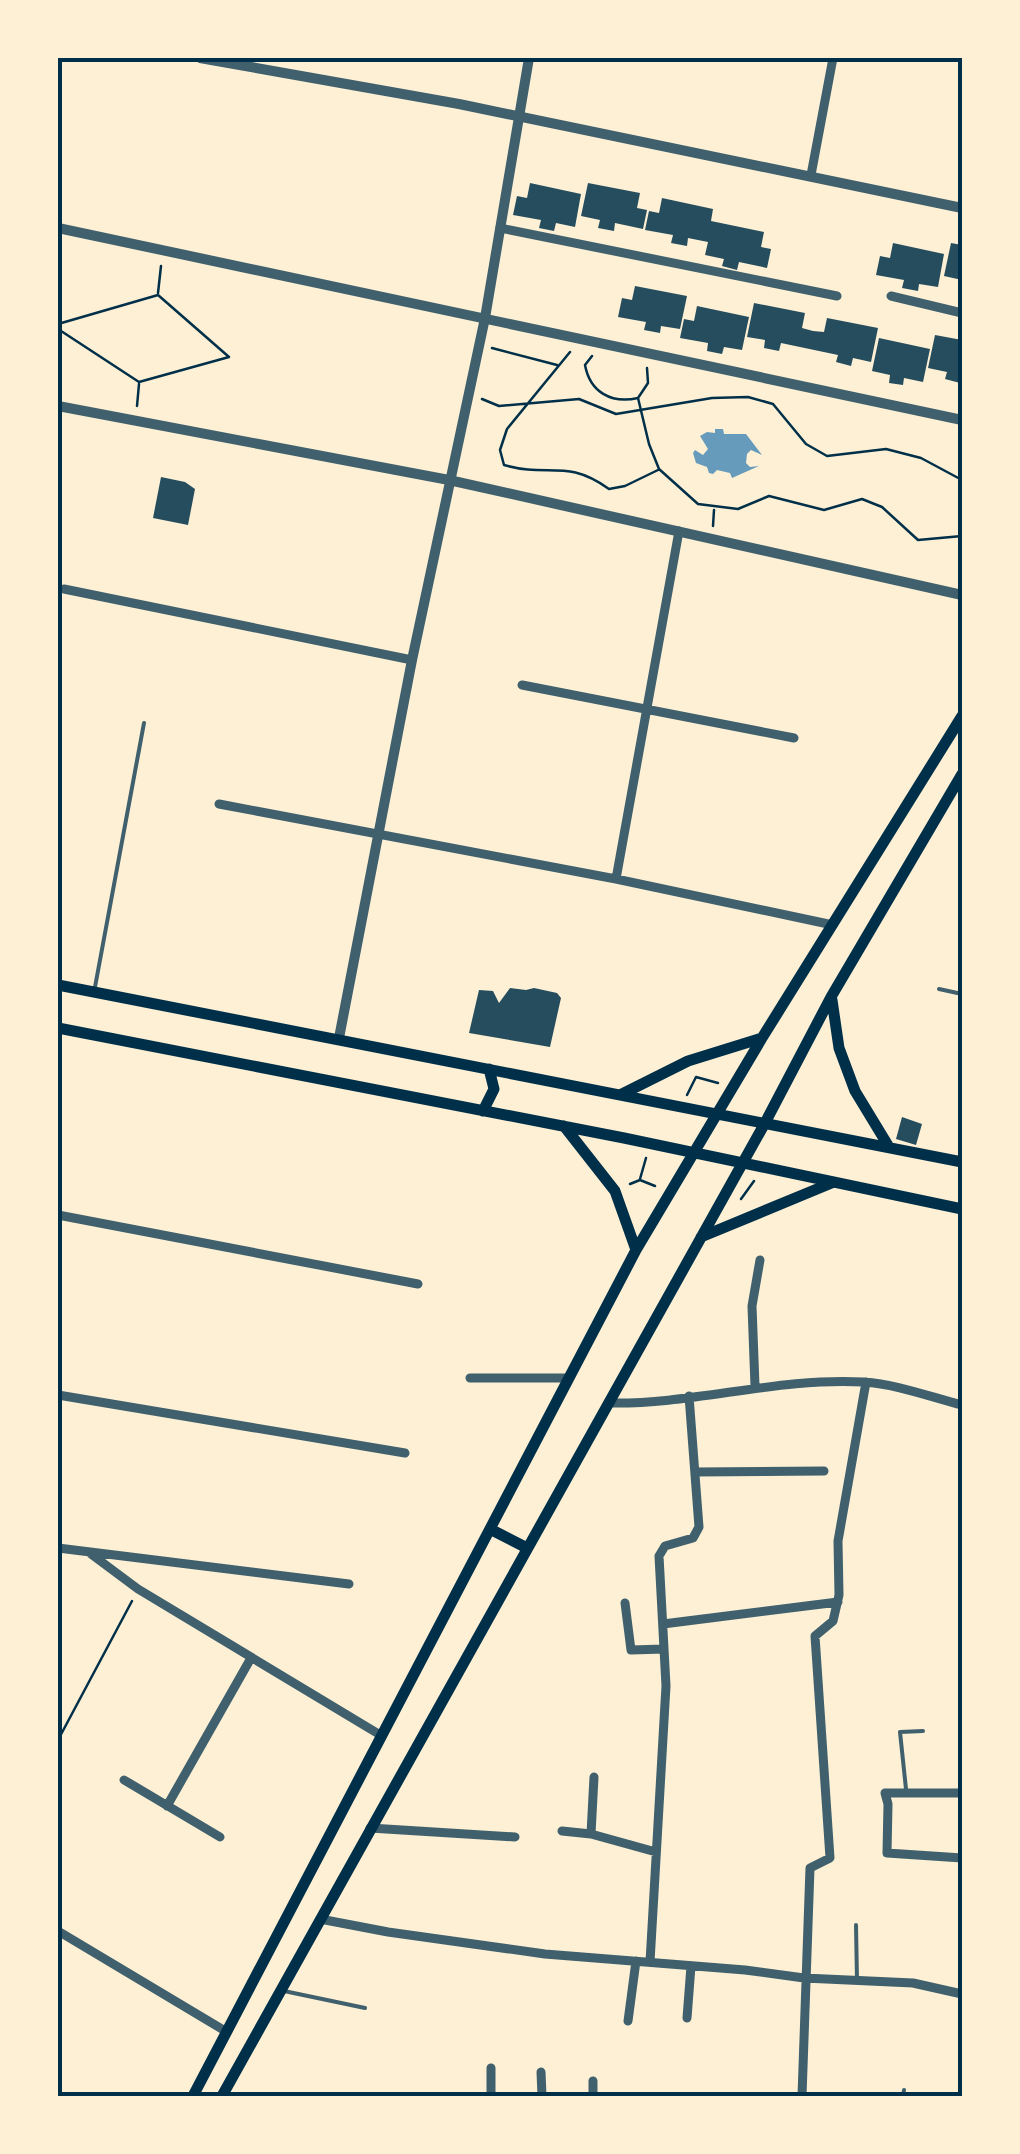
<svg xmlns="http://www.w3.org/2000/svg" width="1020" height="2154" font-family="'Exo 2',sans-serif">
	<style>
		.water { fill: #669bbc }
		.building { fill: #264d5e }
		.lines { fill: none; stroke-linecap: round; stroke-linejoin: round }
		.path { stroke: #003049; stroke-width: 2.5 }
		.service { stroke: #3f606c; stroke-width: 4 }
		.minor { stroke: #3f606c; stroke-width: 9 }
		.tertiary { stroke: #3f606c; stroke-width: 10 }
		.secondary { stroke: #003049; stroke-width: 11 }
		.neatline { fill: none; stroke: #003049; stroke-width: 4 }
	</style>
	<rect width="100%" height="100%" fill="#fdf0d5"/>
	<!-- water -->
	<path class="water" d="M715,429H723L724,434H746L762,455L751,450L747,454L746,463L750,467L759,466L732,478L730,473L717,470L713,474L709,473L707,467L696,463L693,453L695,450L703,455L708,449L700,436L707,432L715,433Z"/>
	<!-- building -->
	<path class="building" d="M530,183L581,194L575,227L556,223L554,231L539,228L541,220L513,215L517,196L527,198Z
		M588,183L640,193L637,208L647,210L643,229L615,223L614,231L598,228L600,220L581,216Z
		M662,198L713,209L711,221L764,232L761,247L771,249L767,268L739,262L737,270L722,266L724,259L705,255L708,242L688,238L687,246L671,243L673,235L645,230L649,211L659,213Z
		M893,243L944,254L938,287L919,284L918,291L902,288L904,280L876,275L880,256L890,258Z
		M951,243L962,245V280L944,276Z
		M635,286L687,296L680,329L661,326L660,333L644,330L646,322L618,317L622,298L632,300Z
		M754,303L805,313L802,328L813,331L824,332L827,318L878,328L871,362L853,358L851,366L836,362L838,355L781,343L779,351L764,348L765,340L747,337Z
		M697,306L749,317L742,350L724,347L722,354L707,351L708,343L680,338L684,319L694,321Z
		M935,335L962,340L960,383L945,379L947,372L928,368Z
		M879,338L930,349L923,382L904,378L903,385L889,383L890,375L872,371Z
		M161,477L185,482L195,489L188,525L153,518Z
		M510,988L526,990L534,988L557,993L561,998L550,1047L469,1033L479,990L493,991L499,1003Z
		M902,1117L922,1124L916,1145L896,1139Z"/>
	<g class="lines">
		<!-- path -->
		<path class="path" d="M158,293L161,266
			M58,324L158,295L229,357L139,382L58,329
			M492,348L557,365
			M570,352L507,429L500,450L504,465C549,478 566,458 609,489L625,486L658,470
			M592,356L585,365C590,392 611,404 638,398L648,383L647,368
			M638,398L649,444L659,469L698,504L738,509L769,496L824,510L862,499L882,507L918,540L962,536
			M482,399L499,406L579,399L616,414L712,398L748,397L773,404L806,444L827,456L886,449L921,458L962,480
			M137,406L139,384
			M713,526L714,510
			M687,1095L696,1077L718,1083
			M640,1179L646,1158
			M630,1184L640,1180L655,1186
			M741,1199L754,1181
			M58,1740L132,1601"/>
		<!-- service -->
		<path class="service" d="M960,913L962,914
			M95,987L144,723
			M939,989L962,994
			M906,1789L900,1732L923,1731
			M856,1925L857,1981
			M284,1991L365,2008
			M903,2096L904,2090"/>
		<!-- minor -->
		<path class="minor" d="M811,175L833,58
			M500,228L837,296
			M891,296L962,313
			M64,589L412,660
			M522,685L794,738
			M219,804L616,879L833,925
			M616,879L679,531
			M58,1215L418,1284
			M470,1378H569
			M755,1386L752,1306L760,1260
			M58,1395L405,1453
			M608,1403C693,1405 777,1377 864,1382C896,1384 931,1397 962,1405
			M695,1472L824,1471
			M58,1548L349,1584
			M91,1554L138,1589L382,1736
			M625,1603L631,1650L664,1649
			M663,1624L838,1602
			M124,1780L220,1837
			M962,1793H885L888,1804L887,1853L962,1858
			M167,1806L251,1658
			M370,1828L515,1837
			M562,1831L591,1834L656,1852
			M591,1834L594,1777
			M320,1919L388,1932L545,1954L745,1970L804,1978L913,1983L962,1994
			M58,1931L227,2032
			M650,1962L666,1686L659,1556L665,1546L693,1538L699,1527L689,1396
			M687,2018L691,1966
			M628,2021L636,1961
			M491,2068V2096
			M541,2072L542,2096
			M593,2081V2096
			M802,2096L810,1868L830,1858L815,1636L833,1621L839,1595L838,1541L866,1382"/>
		<!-- tertiary -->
		<path class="tertiary" d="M200,58L459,104L962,208
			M58,228L962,420
			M58,406L449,480L962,595
			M339,1038L412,660L485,318L529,58"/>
		<!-- secondary -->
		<path class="secondary" d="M58,985L962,1162
			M832,1000L839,1048L855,1091L889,1147
			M58,1028L624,1138L962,1209
			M620,1095L688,1061L762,1038
			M483,1111L494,1089L489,1069
			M564,1126L615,1191L636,1250
			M701,1237L834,1182
			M490,1529L527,1548
			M193,2096L636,1250L762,1038L962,716
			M222,2096L765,1123L831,997L962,774"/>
	</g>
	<!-- border -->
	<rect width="1020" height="2154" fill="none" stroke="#fdf0d5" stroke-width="120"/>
	<rect x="60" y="60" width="900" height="2034" class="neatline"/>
</svg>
